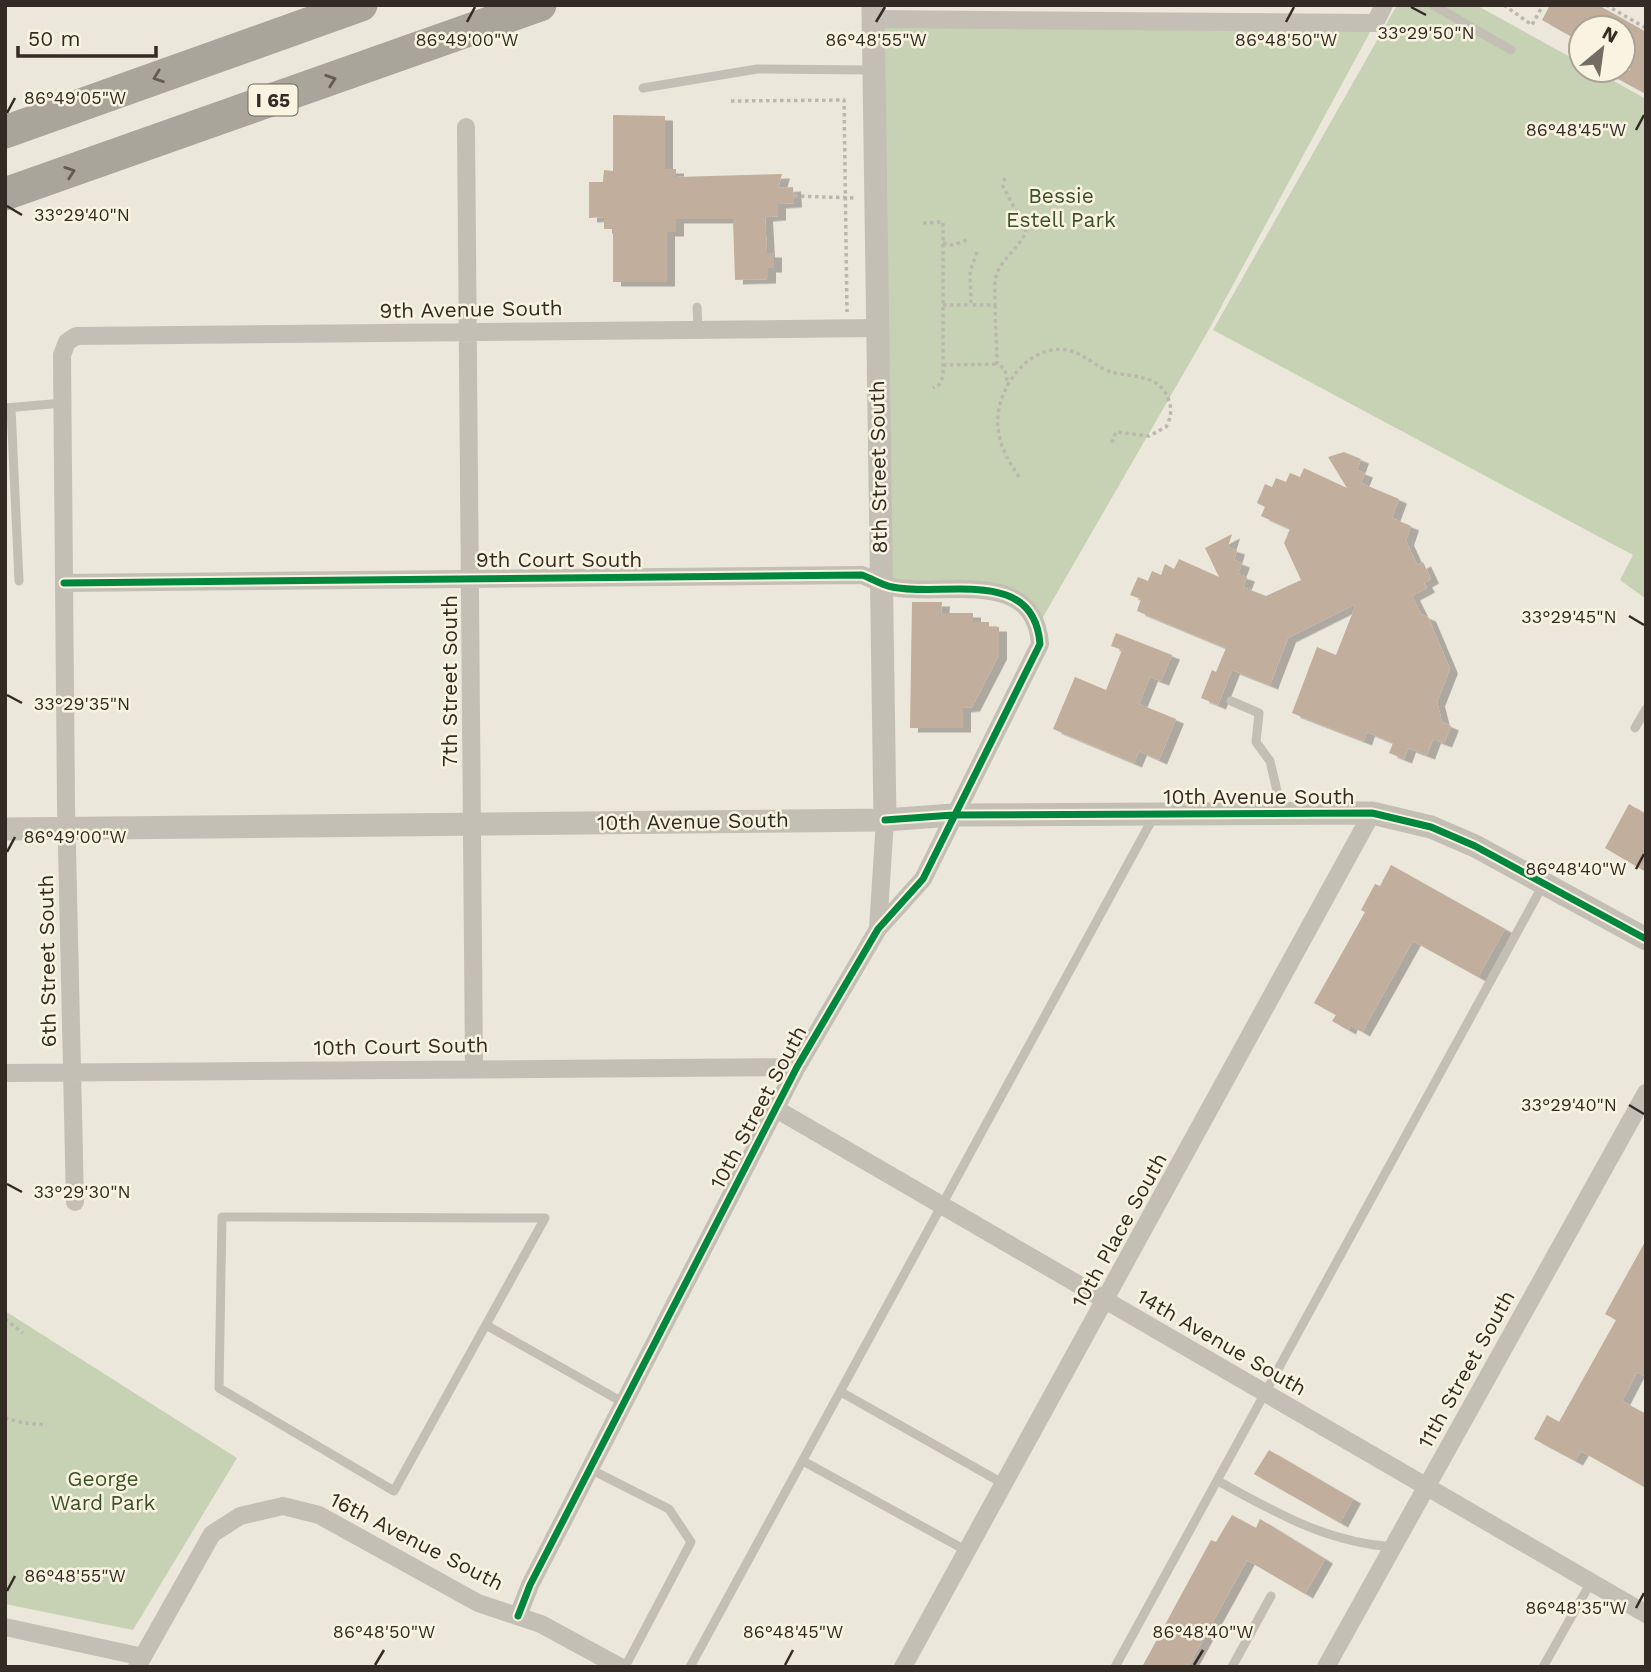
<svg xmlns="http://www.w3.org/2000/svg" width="1651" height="1672" font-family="'Work Sans',sans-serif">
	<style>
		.green { fill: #c7d2b4 }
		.building { fill: #c1ae9c; filter: url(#shadow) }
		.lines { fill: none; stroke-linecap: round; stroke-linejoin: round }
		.path { stroke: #bcb7ae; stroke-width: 3.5; stroke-dasharray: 3.5 3.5; stroke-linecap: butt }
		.service { stroke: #c4bfb5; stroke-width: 9 }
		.minor { stroke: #c4bfb5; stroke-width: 18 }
		.tertiary { stroke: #c4bfb5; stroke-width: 23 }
		.motorway { stroke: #aaa59b; stroke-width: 33 }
		.cycleway-casing { stroke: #faf3e1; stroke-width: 11 }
		.cycleway { stroke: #00873e; stroke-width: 7 }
		.oneway { stroke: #635c54 }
		.ticks { fill: none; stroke: #342c24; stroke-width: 2.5 }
		.labels { text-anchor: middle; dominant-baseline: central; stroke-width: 5; stroke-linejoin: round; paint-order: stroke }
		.shield { fill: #faf3e1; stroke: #6f685d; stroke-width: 2 }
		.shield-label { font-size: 19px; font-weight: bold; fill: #342c24 }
		.park-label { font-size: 21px; fill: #3a5326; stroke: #faf3e1 }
		.street-label { font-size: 21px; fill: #342c24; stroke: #faf3e1 }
		.ticks-label { font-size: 18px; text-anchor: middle; fill: #342c24; stroke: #faf3e1; stroke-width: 5; stroke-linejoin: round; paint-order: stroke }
	</style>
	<defs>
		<filter id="shadow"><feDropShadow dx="8" dy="4.5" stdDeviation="0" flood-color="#0004"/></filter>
	</defs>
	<rect width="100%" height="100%" fill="#ece7db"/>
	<!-- green -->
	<path class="green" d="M1397,5H1476L1581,63V70H1594L1646,99V599L1620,580L1633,555L1213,330Z
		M873,19L1375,23L1208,331L1039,624L1017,602L880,584Z
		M5,1311L237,1458L133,1630L5,1604Z"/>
	<!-- building -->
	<path class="building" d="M1550,5H1598L1646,32V94L1602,70H1631L1623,65V28H1581V42L1542,20Z
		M613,115L665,116V169H676V177L782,174L778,188L793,187L794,203L778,204V216L765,217L767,253H774V268H768V279L735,280L733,219H676V232H667V282H613V229H604V217L589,218V182H603L604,170L613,171Z
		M1344,452L1361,459L1357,470L1365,473L1361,483L1399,499L1392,518L1411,526L1406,541L1417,565L1423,562L1431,579L1424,583L1427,588L1412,596L1421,614L1428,617L1450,669L1437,702L1442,722L1451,726L1444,743L1433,739L1427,755L1408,748L1404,759L1389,753L1393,743L1367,732L1364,741L1292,713L1317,647L1336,655L1356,604L1288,638L1270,685L1232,670L1218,705L1201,698L1212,670L1216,672L1226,648L1137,611L1141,599L1130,595L1138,577L1148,581L1152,571L1161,575L1165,564L1174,569L1179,559L1219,577L1205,548L1232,534L1228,547L1237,550L1234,560L1242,563L1238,574L1247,577L1243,587L1266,596L1301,580L1284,543L1290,529L1261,516L1265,507L1257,503L1265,484L1272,487L1276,478L1286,482L1290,473L1300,477L1304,468L1347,488L1328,457Z
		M912,602H942L941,613H973V622H989V627H999V655L972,707L963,708V728H910Z
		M1116,633L1172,655L1161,681L1150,677L1139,704L1176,719L1159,760L1139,751L1134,763L1053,729L1075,677L1106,690L1122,650L1111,646Z
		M1629,804L1646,814V872L1605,848Z
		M1391,865L1505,929L1478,977L1413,941L1362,1032L1350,1025L1348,1030L1332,1021L1336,1015L1314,1003L1365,912L1361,910L1375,884L1380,886Z
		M1646,1240V1377L1637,1372L1622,1401L1646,1414V1488L1581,1451L1575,1461L1534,1439L1547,1415L1559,1422L1616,1320L1605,1314Z
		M1269,1450L1353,1499L1340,1523L1254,1474Z
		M1232,1515L1256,1528L1260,1519L1325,1559L1305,1594L1247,1560L1188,1667H1142L1211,1540L1216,1542Z"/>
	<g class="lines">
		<!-- path -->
		<path class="path" d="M1504,5L1532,25L1543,5
			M1606,5L1646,28
			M731,101L844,100L847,312
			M794,196L856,198
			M923,223L943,222V376L940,384L933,388
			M943,243L953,245L967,240
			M977,252L970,272L971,305H995C995,293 993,277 1000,267C1008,254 1020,246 1026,231L1003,186L1005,176
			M943,305H971
			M995,305L997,364L1005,369L1008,386
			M943,365L997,364
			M1019,477C1009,461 1000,448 998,428C994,391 1027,343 1068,350C1083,353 1097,368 1112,372C1135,378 1161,374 1169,401C1172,410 1171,418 1166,427L1149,436L1116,432L1111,445
			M5,1319L23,1333
			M5,1418L24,1423L47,1425"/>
		<!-- service -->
		<path class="service" d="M1433,5L1511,50
			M643,88L757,69L873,70
			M697,307L698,330
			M5,408L63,403
			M11,408L19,581
			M1231,701L1259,713L1256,742L1270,761L1282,812
			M1635,728L1646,709
			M222,1217L545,1218L394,1491L219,1388Z
			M486,1325L624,1403
			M841,1392L1004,1484
			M803,1461L967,1551
			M590,1469L669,1509L691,1542L625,1667
			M1218,1481C1275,1512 1327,1543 1394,1547
			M690,1667L1154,816
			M1115,1667L1543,885
			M1232,1667L1271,1596
			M1543,1667L1591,1582"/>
		<!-- minor -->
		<path class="minor" d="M873,19L1375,23L1384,5
			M466,127L474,1067
			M64,583L862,575C873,579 881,585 892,587C942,598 1034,565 1040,644L923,879L878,929L797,1067L530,1585L518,1616
			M878,929L885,820
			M5,1073L797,1067
			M776,1109L1646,1614
			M75,1202L66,803L62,355L67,342L76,336L877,328
			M5,1627L143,1657
			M137,1667L212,1534L240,1516L283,1506L319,1515L478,1603L541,1624L620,1667
			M903,1667L1372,813
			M1326,1667L1646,1093"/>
		<!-- tertiary -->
		<path class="tertiary" d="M873,5L885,820
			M5,829L885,820L953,815L1372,813L1431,827L1475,846L1646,939"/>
		<!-- motorway -->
		<path class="motorway" d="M5,132L361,5
			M5,194L540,5"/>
		<defs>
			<path id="cycleway" d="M64,583L862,575C873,579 881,585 892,587C942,598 1034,565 1040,644L923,879L878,929L797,1067L530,1585L518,1616
				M885,820L953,815L1372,813L1431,827L1475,846L1646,939"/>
		</defs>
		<!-- cycleway casing -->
		<use href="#cycleway" class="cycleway-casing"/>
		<!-- cycleway -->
		<use href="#cycleway" class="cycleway"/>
	</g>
	<!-- one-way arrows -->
	<defs><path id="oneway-chevron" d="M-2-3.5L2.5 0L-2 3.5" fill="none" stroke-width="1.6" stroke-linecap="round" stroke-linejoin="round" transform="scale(1.75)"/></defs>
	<g class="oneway">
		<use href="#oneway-chevron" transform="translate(158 77) rotate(160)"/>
		<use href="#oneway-chevron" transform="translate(331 80) rotate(-19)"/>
		<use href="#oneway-chevron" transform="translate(70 172) rotate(-19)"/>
	</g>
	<!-- ticks -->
	<path class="ticks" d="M1411,7L1426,15M467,22L475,7M876,22L885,7M1286,22L1294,7M7,113L15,98M1636,130L1644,115M7,206L22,215M1629,616L1644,625M7,695L22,703M7,852L15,837M1636,869L1644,854M1629,1105L1644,1114M7,1184L22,1192M7,1591L15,1576M1636,1608L1644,1593M375,1665L384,1650M785,1665L793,1650M1194,1665L1203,1650"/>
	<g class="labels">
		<!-- shield labels -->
		<rect class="shield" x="248.5" y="84.5" width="49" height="31" rx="5"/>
		<g class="shield-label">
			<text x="273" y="100">I 65</text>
		</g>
		<!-- park labels -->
		<g class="park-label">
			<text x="1061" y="195">Bessie<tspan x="1061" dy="24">Estell Park</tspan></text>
			<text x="103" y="1478">George<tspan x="103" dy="24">Ward Park</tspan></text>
		</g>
		<!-- street labels -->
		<g class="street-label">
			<text transform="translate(471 309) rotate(-1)">9th Avenue South</text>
			<text transform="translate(878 467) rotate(-91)">8th Street South</text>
			<text x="559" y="559">9th Court South</text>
			<text transform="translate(449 681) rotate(-90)">7th Street South</text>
			<text x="1259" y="796">10th Avenue South</text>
			<text transform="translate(693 821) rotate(-1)">10th Avenue South</text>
			<text transform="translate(47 961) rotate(-91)">6th Street South</text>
			<text transform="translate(401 1046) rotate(-1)">10th Court South</text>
			<text transform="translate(758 1107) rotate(-62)">10th Street South</text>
			<text transform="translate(1119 1230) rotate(-61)">10th Place South</text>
			<text transform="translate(1222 1342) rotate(30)">14th Avenue South</text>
			<text transform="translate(1466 1369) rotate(-61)">11th Street South</text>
			<text transform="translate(417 1541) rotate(27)">16th Avenue South</text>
		</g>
	</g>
	<g class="ticks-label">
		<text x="1426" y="39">33°29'50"N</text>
		<text x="467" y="46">86°49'00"W</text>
		<text x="876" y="46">86°48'55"W</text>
		<text x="1286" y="46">86°48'50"W</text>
		<text x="75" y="104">86°49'05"W</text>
		<text x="1576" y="136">86°48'45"W</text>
		<text x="82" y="221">33°29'40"N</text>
		<text x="1569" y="623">33°29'45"N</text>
		<text x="82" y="710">33°29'35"N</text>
		<text x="75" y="843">86°49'00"W</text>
		<text x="1576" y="875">86°48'40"W</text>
		<text x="1569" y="1111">33°29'40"N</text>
		<text x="82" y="1198">33°29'30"N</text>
		<text x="75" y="1582">86°48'55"W</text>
		<text x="1576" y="1614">86°48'35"W</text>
		<text x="384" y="1638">86°48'50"W</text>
		<text x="793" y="1638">86°48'45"W</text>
		<text x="1203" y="1638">86°48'40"W</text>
	</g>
	<!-- border -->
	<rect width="1651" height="1672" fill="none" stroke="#342c24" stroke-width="14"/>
	<!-- north arrow -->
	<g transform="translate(1602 49) rotate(29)"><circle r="33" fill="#faf3e1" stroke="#aba395" stroke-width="2"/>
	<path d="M0-5L12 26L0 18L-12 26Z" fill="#746d64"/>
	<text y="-10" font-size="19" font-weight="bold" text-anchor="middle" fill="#342c24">N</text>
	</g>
	<!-- scale -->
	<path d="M18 46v10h138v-10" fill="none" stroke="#342c24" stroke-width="3.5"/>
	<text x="28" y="46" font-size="21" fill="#342c24" stroke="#faf3e1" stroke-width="5" paint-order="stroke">50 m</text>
</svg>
